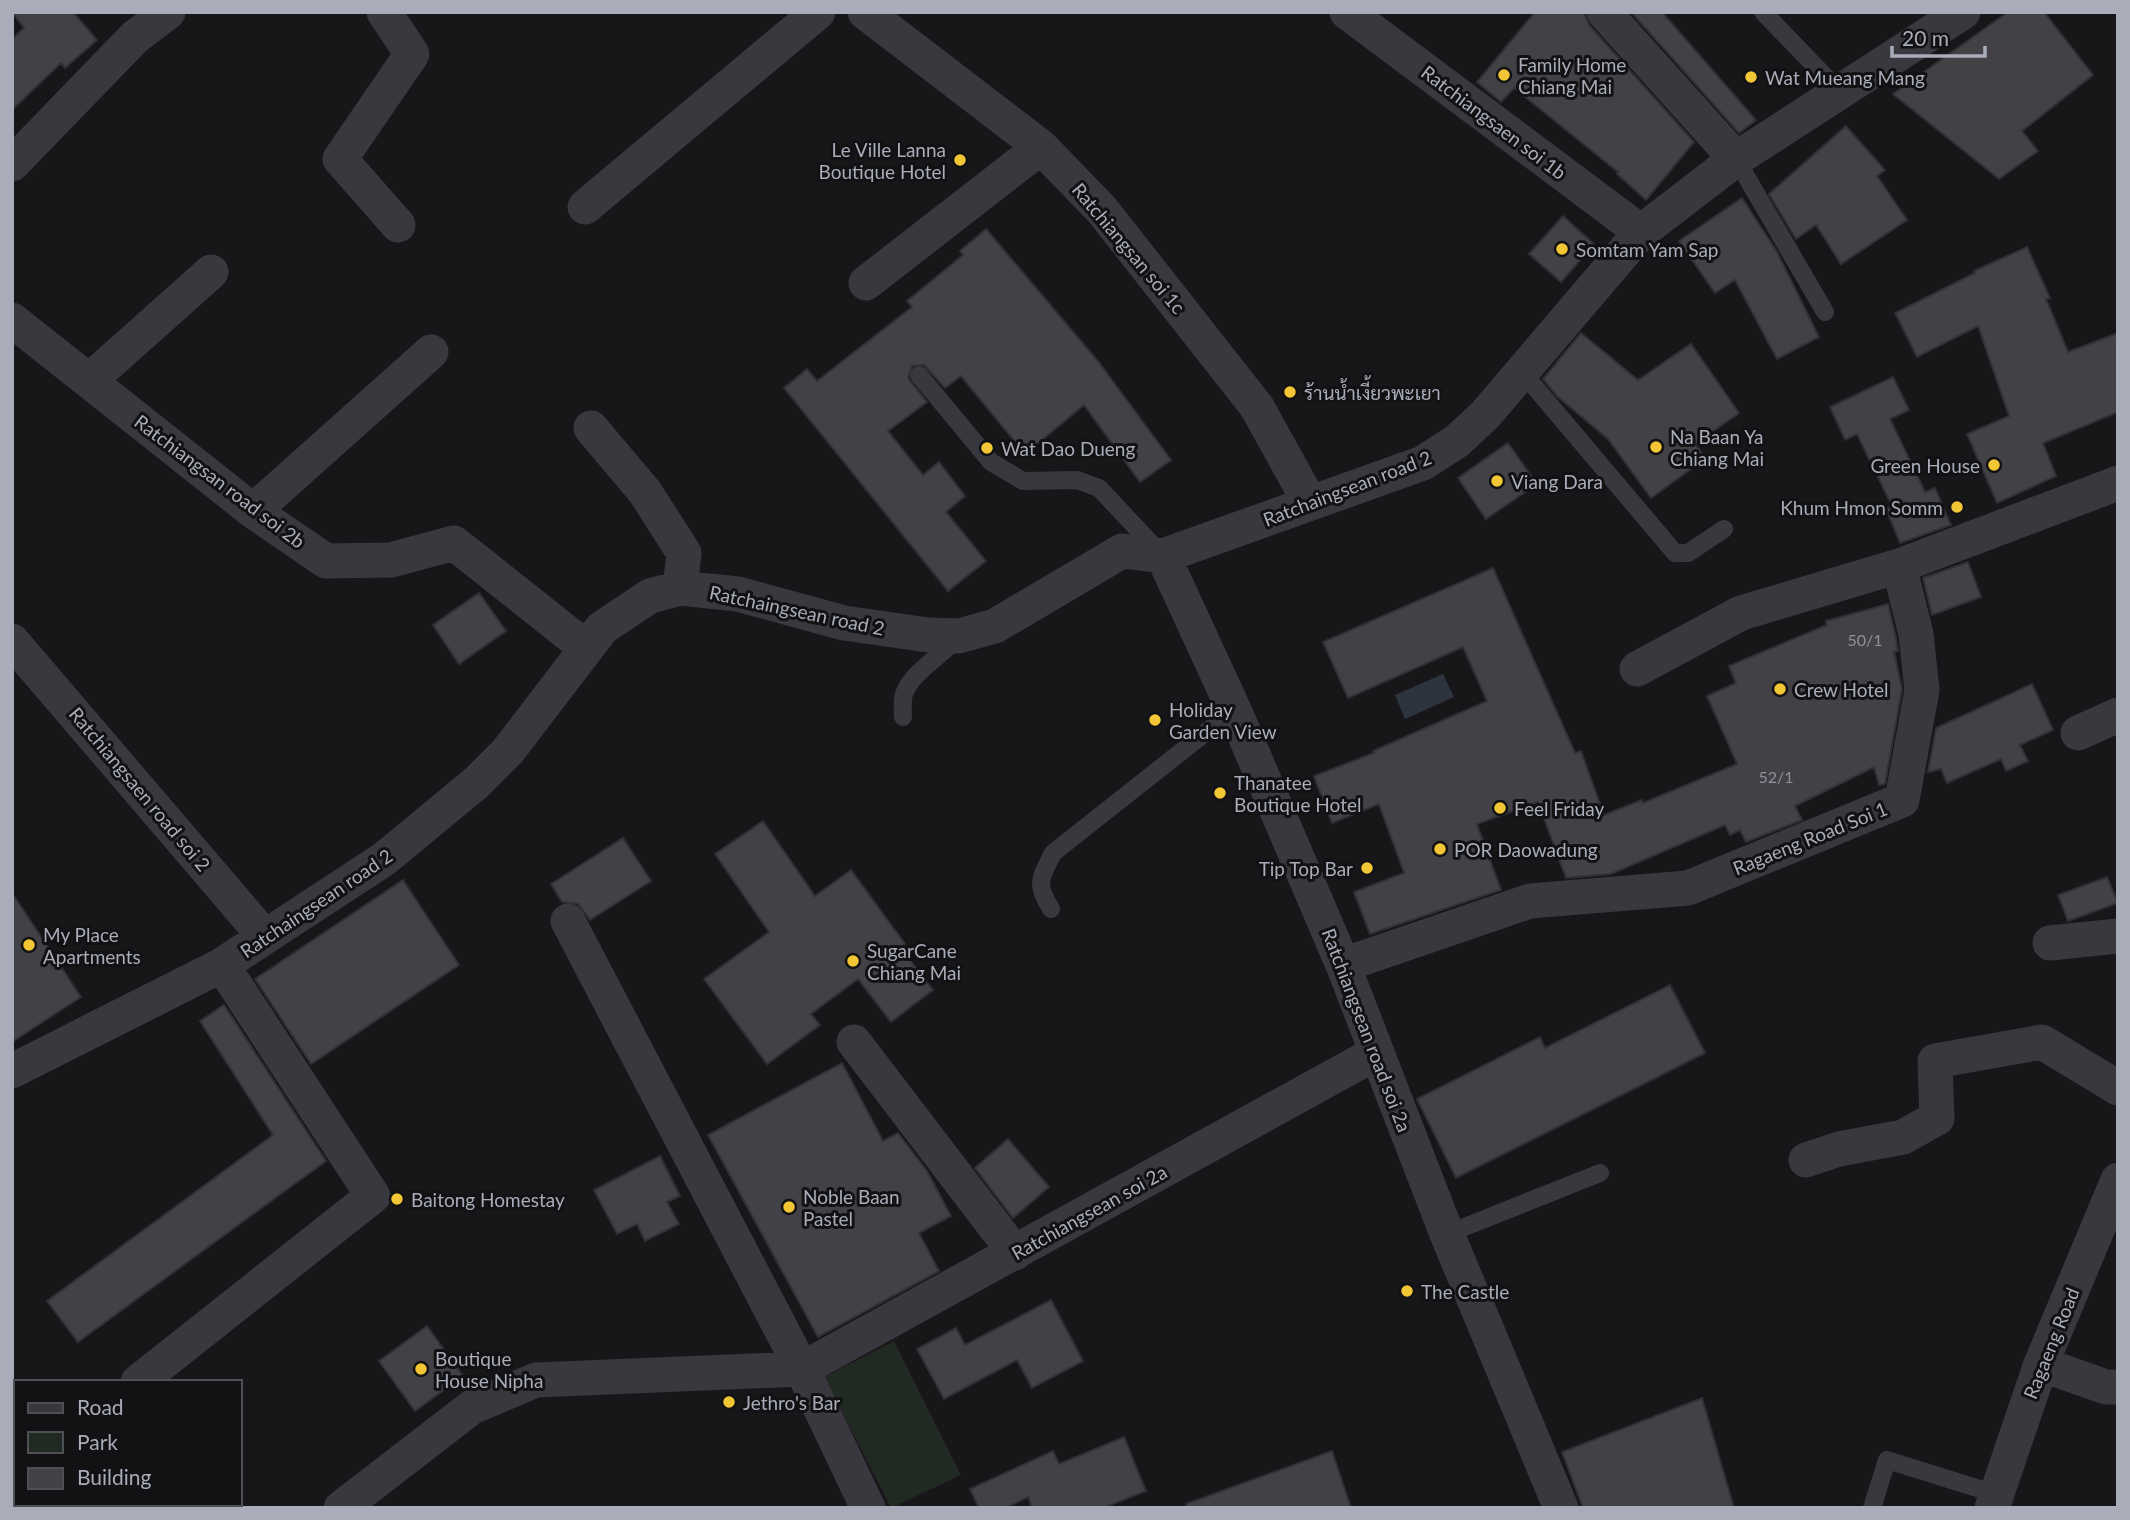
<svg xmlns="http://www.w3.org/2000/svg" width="2130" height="1520" font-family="Lato,Sarabun,sans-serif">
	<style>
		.green { fill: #212923 }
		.water { fill: #2d343d }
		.building { fill: #414146; stroke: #313135; stroke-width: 2 }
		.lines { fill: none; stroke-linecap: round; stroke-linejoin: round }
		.lane { stroke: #38383e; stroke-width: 18 }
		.street { stroke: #38383e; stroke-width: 35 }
		.poi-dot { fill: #f3c635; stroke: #121214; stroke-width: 2.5 }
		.labels { text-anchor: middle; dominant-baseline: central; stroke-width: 6; stroke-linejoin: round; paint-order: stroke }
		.number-label { font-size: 16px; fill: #8f919c }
		.poi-label { font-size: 19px; fill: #a9acb9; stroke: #121214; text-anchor: start }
		.street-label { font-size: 19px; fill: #a9acb9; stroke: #121214 }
	</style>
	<rect width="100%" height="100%" fill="#171719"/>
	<!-- green -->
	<path class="green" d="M894,1341L961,1475L891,1508L824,1377Z"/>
	<!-- water -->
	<path class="water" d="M1443,674L1454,697L1405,719L1395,695Z"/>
	<!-- building -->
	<path class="building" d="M12,12H73L97,40L65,68L61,63L12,110V39L24,28Z
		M1535,12H1584L1589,25L1694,142L1646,200L1617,174L1618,172L1514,88L1501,102L1477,82Z
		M1631,12H1662L1756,120L1739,133Z
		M2008,12H2044L2093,75L2022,131L2038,151L1999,179L1893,94Z
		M1846,126L1885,170L1877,176L1907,220L1841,264L1816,225L1796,239L1769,194Z
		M1742,198L1777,252L1819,337L1777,359L1735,280L1715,293L1679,241Z
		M1563,216L1594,244L1561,282L1529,254Z
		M986,229L1098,361L1171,460L1140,482L1084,405L1025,454L961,376L945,388L924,365L912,366L908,378L927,402L888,431L923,475L939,462L965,496L946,512L986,561L948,591L784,388L807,369L817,381L912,307L907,301L963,255L960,251Z
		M2027,247L2050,298L2046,299L2068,352L2118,333V412L2043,443L2056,476L1997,503L1967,434L2009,416L1978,326L1917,357L1895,313L1975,273L1974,271Z
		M1581,333L1638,380L1691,344L1739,413L1695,444L1706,458L1651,498L1608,439L1557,396L1543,379Z
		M1893,377L1909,410L1890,419L1925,492L1935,488L1951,525L1900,543L1886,509L1892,506L1857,434L1845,440L1830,407Z
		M1508,443L1537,484L1486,519L1458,478Z
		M1968,562L1981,597L1932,615L1923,578Z
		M1493,568L1575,753L1581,751L1604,815L1642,800L1643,803L1737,764L1707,696L1736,683L1729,666L1827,625L1826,621L1888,604L1896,638L1898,651L1894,652L1902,689L1885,784L1879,785L1874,767L1795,806L1802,820L1746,842L1740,830L1730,835L1725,825L1611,874L1566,878L1538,802L1477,824L1501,890L1370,934L1354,892L1404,873L1379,804L1332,823L1314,776L1374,753L1373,751L1487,701L1463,647L1348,698L1323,642Z
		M479,593L506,631L459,664L433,625Z
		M2032,684L2053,730L2020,745L2028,761L2006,771L2001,759L1947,783L1941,769L1928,772L1936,728Z
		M763,821L815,896L851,870L905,944L901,948L933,990L891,1022L858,979L811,1014L820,1025L767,1064L704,979L769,932L715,854Z
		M623,838L651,881L590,920L578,904L562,902L551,884Z
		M2107,877L2118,903L2068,921L2058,895Z
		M403,880L459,965L311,1064L255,979Z
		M12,893L81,997L12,1042Z
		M1670,985L1705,1053L1456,1178L1417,1099L1540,1037L1545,1048Z
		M224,1005L326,1161L78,1342L47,1301L273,1135L200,1021Z
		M842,1063L883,1141L898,1133L927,1171L951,1216L919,1233L939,1271L818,1337L708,1135Z
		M1008,1139L1049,1187L1013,1218L975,1168Z
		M660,1156L680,1196L667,1202L679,1224L645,1241L637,1224L617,1234L594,1190Z
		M1051,1300L1083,1361L1032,1388L1017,1360L944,1399L917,1349L956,1328L965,1345Z
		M427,1326L463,1376L415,1411L379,1361Z
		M1702,1398L1734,1508H1583L1562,1452Z
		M1124,1437L1146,1491L1103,1508H1032L1028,1497L1006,1508H979L970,1489L1053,1451L1059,1464Z
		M1332,1451L1351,1508H1187L1186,1504Z"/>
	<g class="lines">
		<!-- lane -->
		<path class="lane" d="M1763,12L1839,91
			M1736,159L1825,312
			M1523,373L1675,553H1688L1724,529
			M919,375L991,462L1023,481L1077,480L1099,488L1161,554
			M903,717C903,711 902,700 904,694C912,671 944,655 959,636
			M1051,909C1035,883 1040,879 1053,853L1234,710
			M1447,1234L1600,1173
			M1872,1508L1887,1460L1996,1494"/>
		<!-- street -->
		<path class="street" d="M384,12L412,54L340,159L398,225
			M865,12L1041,147L1102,210L1257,407L1310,503
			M1347,12L1641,232
			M1604,12L1736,159
			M12,164L135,37L168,12
			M585,207L818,12
			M866,283L1041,147
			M12,320L253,511L326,561L391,560L454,543L585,647
			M90,380L211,272
			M591,428L645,492L684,553L680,588
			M253,511L431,352
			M1163,556L1234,710L1343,965L1447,1234L1561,1508
			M12,641L265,937
			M1637,669L1741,613L1899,566L2118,483
			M2078,733L2118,715
			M568,921L802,1369L868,1508
			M2050,943L2118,936
			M1343,965L1530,901L1688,888L1902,800L1922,690L1916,634L1899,566
			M854,1042L1015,1253
			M12,1071L222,965L384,859L476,783L508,751L602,628L650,596L680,588L738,594L844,623L928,635L959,636L995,626L1122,551L1163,556L1423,463L1457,441L1485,415L1641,232L1736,159L1963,12
			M1806,1160L1839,1149L1903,1137L1937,1118L1935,1061L2042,1042L2118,1088
			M2041,1364L2106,1387H2118
			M138,1382L373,1196L222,965
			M68,1508L70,1504
			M341,1508L472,1407L536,1380L802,1369L1376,1053
			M1992,1508L2041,1364L2118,1180"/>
	</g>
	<!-- markers -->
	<g class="poi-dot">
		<circle cx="1504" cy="75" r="7"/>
		<circle cx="1751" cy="77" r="7"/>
		<circle cx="960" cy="160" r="7"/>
		<circle cx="1562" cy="249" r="7"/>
		<circle cx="1290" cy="392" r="7"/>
		<circle cx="1656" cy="447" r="7"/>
		<circle cx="987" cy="448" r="7"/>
		<circle cx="1994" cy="465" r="7"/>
		<circle cx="1497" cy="481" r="7"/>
		<circle cx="1957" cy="507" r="7"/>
		<circle cx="1780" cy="689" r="7"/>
		<circle cx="1155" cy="720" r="7"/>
		<circle cx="1220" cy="793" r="7"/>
		<circle cx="1500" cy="808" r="7"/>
		<circle cx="1440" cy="849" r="7"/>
		<circle cx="1367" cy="868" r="7"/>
		<circle cx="29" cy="945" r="7"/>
		<circle cx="853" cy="961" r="7"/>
		<circle cx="397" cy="1199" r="7"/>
		<circle cx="789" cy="1207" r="7"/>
		<circle cx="1407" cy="1291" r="7"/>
		<circle cx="421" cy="1369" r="7"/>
		<circle cx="729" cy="1402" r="7"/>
	</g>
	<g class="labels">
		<!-- number labels -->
		<g class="number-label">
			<text x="1865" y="639">50/1</text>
			<text x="1776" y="776">52/1</text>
		</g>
		<!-- poi labels -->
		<g class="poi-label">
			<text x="1518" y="64">Family Home<tspan x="1518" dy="22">Chiang Mai</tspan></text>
			<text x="1765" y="77">Wat Mueang Mang</text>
			<text x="946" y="149" text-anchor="end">Le Ville Lanna<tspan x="946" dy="22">Boutique Hotel</tspan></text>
			<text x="1576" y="249">Somtam Yam Sap</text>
			<text x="1304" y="392">ร้านน้ำเงี้ยวพะเยา</text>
			<text x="1670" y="436">Na Baan Ya<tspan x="1670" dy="22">Chiang Mai</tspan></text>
			<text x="1001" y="448">Wat Dao Dueng</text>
			<text x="1980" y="465" text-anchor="end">Green House</text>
			<text x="1511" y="481">Viang Dara</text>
			<text x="1943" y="507" text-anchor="end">Khum Hmon Somm</text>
			<text x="1794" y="689">Crew Hotel</text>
			<text x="1169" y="709">Holiday<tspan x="1169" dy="22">Garden View</tspan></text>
			<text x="1234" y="782">Thanatee<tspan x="1234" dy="22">Boutique Hotel</tspan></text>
			<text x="1514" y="808">Feel Friday</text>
			<text x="1454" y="849">POR Daowadung</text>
			<text x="1353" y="868" text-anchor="end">Tip Top Bar</text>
			<text x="43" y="934">My Place<tspan x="43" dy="22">Apartments</tspan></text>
			<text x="867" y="950">SugarCane<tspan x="867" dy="22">Chiang Mai</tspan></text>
			<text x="803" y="1196">Noble Baan<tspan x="803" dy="22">Pastel</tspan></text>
			<text x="411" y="1199">Baitong Homestay</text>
			<text x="1421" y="1291">The Castle</text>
			<text x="435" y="1358">Boutique<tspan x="435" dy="22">House Nipha</tspan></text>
			<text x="743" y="1402">Jethro's Bar</text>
		</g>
		<!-- street labels -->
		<g class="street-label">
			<text transform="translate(1494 122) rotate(37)">Ratchiangsaen soi 1b</text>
			<text transform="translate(1129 248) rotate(50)">Ratchiangsan soi 1c</text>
			<text transform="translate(220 481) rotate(37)">Ratchiangsan road soi 2b</text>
			<text transform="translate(1347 488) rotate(-21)">Ratchaingsean road 2</text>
			<text transform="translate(797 610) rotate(12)">Ratchaingsean road 2</text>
			<text transform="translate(140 789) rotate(50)">Ratchiangsaen road soi 2</text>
			<text transform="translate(1810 838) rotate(-22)">Ragaeng Road Soi 1</text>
			<text transform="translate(316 903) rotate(-34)">Ratchaingsean road 2</text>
			<text transform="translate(1367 1030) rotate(69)">Ratchiangsean road soi 2a</text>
			<text transform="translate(1089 1212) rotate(-29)">Ratchiangsean soi 2a</text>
			<text transform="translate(2051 1343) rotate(-68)">Ragaeng Road</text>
		</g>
	</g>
	<!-- border -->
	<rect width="2130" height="1520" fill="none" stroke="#a9acb9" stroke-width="28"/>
	<!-- legend -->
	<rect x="14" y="1380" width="228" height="126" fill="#121214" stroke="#4e5056" stroke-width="2"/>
	<rect x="28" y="1403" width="35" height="10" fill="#38383e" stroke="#4e5056" stroke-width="2"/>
	<text x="77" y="1415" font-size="21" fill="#a9acb9">Road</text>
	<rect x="28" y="1432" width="35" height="21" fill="#212923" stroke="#4e5056" stroke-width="2"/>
	<text x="77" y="1450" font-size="21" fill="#a9acb9">Park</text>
	<rect x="28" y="1468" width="35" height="21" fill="#414146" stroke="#4e5056" stroke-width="2"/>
	<text x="77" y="1485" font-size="21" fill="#a9acb9">Building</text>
	<!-- scale -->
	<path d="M1892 46v10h93v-10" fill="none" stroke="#a9acb9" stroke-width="3.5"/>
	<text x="1902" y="46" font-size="21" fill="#a9acb9" stroke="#121214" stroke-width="5" paint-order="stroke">20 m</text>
</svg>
